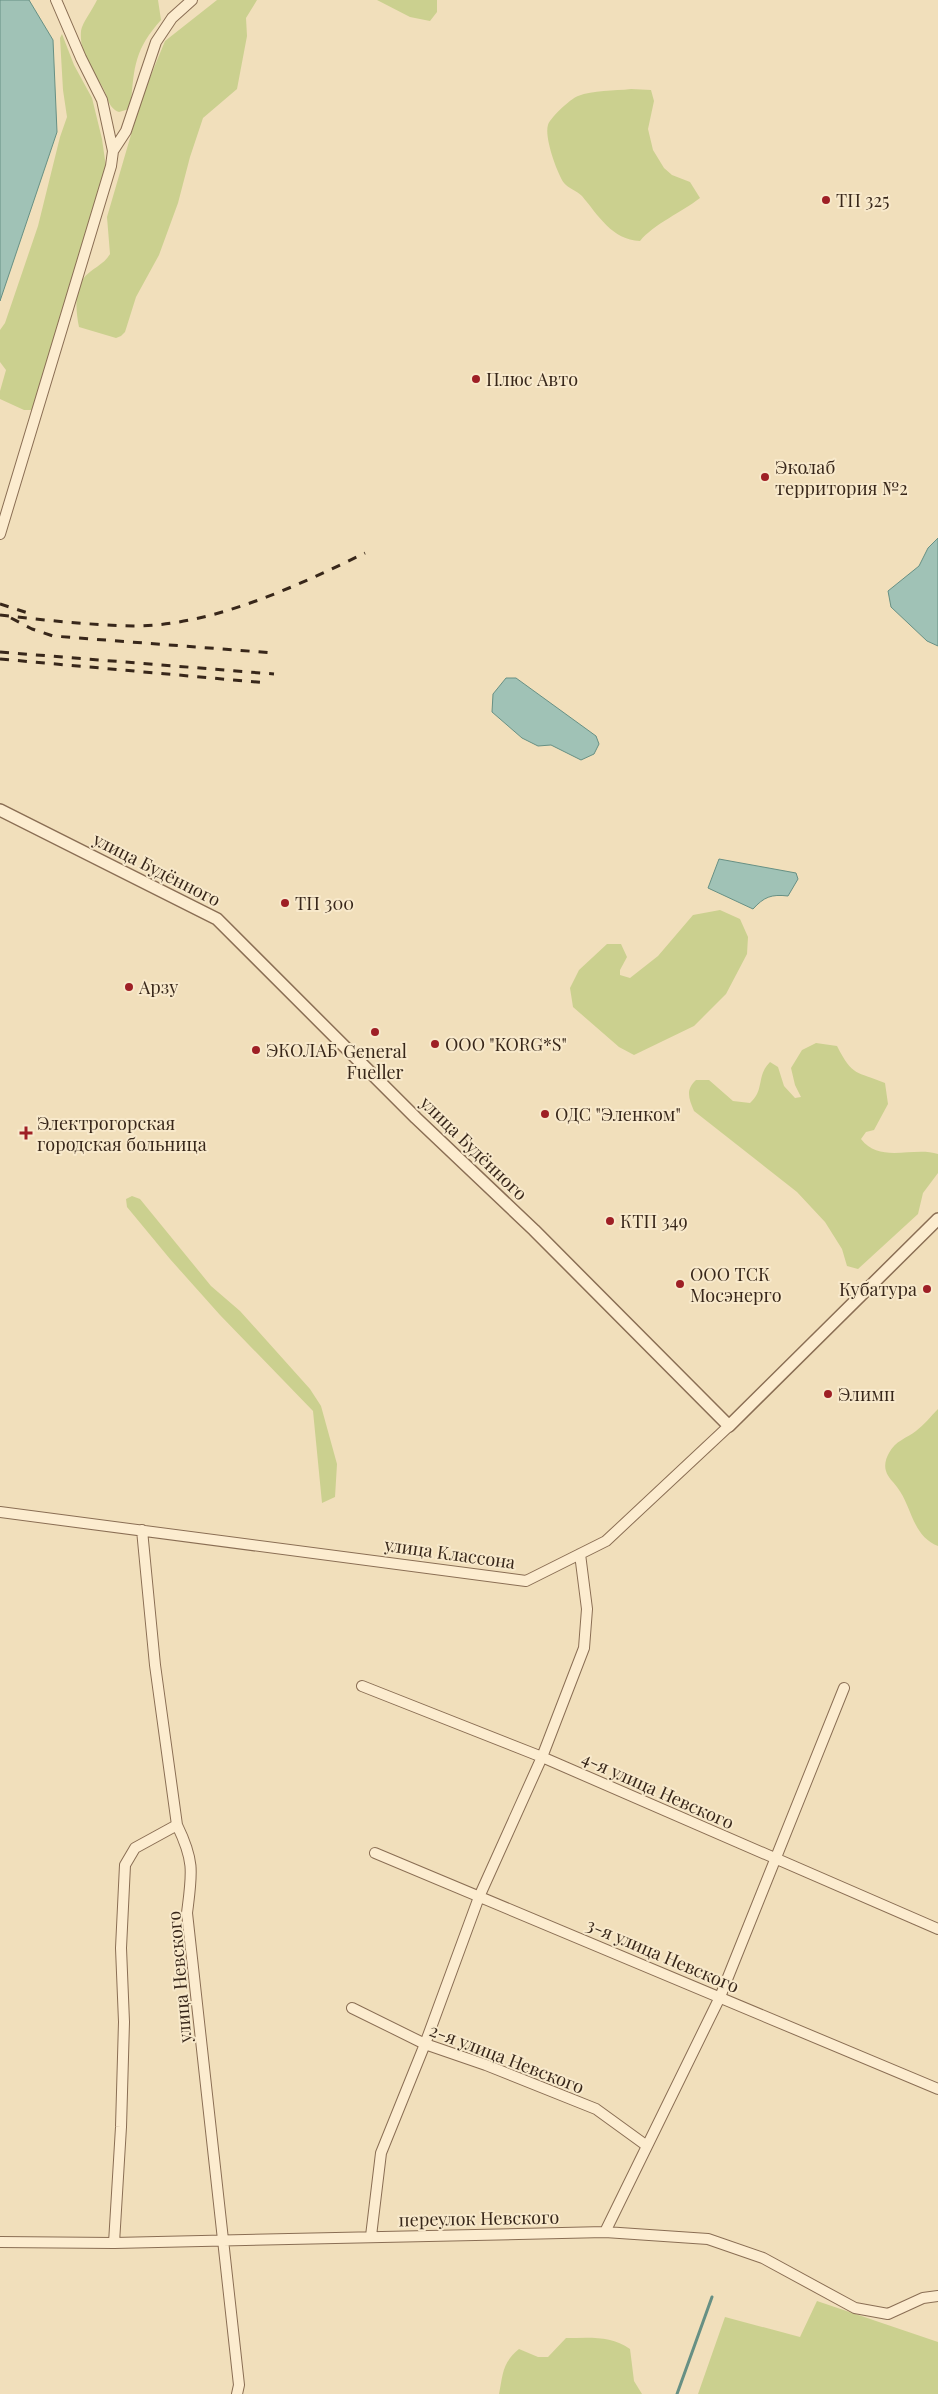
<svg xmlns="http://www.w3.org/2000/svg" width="938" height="2394" font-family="'Playfair Display',serif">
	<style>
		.green { fill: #cbd08f }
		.water { fill: #a0c2b6; stroke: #679084 }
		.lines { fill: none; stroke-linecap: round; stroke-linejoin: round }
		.stream { stroke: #679084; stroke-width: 3 }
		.minor-casing { stroke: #8a6e54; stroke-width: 12 }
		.tertiary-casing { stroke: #8a6e54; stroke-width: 14 }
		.minor { stroke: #fceccf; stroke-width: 10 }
		.tertiary { stroke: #fceccf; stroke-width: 11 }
		.rail { stroke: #38271a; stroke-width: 3; stroke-dasharray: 9 9; stroke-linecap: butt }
		.poi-dot { fill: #9e1f25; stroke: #f8e9cb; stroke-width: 2 }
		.labels { text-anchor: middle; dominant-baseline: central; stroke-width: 4; stroke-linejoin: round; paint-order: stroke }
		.poi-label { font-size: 18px; fill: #38271a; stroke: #f8e9cb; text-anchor: start }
		.street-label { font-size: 18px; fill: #38271a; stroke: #f8e9cb }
	</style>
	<rect width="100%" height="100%" fill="#f1dfbb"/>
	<!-- green -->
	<path class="green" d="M97,0H158L161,20C135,49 134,66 131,104L129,109L119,112C108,108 108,97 103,88C93,70 79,53 81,31C82,23 93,9 97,0Z
		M217,0H257L246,18L247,36L237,89L203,118L190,157L178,203L159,255L136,297L125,332L121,336L116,338L79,327C76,313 74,291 83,279C90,269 104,265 110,254L107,217L142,97L165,41Z
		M377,0H437V12L430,21L410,17Z
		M62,34L74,65L92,98L102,139L106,167L34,410H24L0,399V391L6,370L0,362V330L5,323L38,226L60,137L67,117L63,90L60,38Z
		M631,89L651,90L654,101L648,129L653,150L664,168L672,175L690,182L700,198C682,212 654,224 640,241C612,240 598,215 582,196C577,191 568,188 564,183C557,173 544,137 548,125C550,118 570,99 578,96C593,90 614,91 631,89Z
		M720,910L740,919L748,937L747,954L726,994L694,1026L634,1055L619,1047L573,1007L570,988L579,970L607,944H621L627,957L620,970V975L630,978L658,956L693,915Z
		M816,1043L837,1046C853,1077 856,1071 885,1083L888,1104L874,1130L866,1132L861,1139C880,1164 913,1146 938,1154V1173L923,1193L918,1214L858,1269L847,1266L842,1249L825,1222L797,1192L694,1111C689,1099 685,1090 696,1080H709L733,1101L750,1103C765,1090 756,1076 770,1062L778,1067L784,1086L795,1098L801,1097L795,1085L791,1068L802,1050Z
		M132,1196L140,1199L211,1286L240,1311L310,1389L321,1406L337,1464L335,1497L322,1503L313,1411L220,1315L170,1259L127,1207L126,1199Z
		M938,1409V1546C912,1536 912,1506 897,1487C893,1481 888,1478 886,1471C884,1465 886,1458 889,1453C895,1441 907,1438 916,1431C924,1425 931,1416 938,1409Z
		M817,2301L938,2342V2394H698L725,2317L800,2337Z
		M566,2338C589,2338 611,2335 630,2349L634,2381L642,2394H499C503,2374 502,2363 519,2349L538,2357H548Z"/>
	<!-- water -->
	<path class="water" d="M0,0H29L53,40L57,132L0,301Z
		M938,538V646L927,641L891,607L888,591L919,566L928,548Z
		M506,678H516L596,736L599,744L594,754L581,760L551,745L538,746L522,738L492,712L493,694Z
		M719,859L796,873L798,879L788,896C771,894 764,897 753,909L708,888Z"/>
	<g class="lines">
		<!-- stream -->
		<path class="stream" d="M677,2394L712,2297"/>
		<defs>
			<path id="minor" d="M113,151L126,131L156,42L172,18L192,0
				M0,534L111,166L113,151L102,100L81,58L56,0
				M0,1512L526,1581L606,1541L729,1426
				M142,1530L155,1665L177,1825C195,1862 192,1873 187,1913L239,2385L237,2394
				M362,1686L542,1757L938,1929
				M375,1853L938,2089
				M352,2008L425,2044L486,2065L596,2109L647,2146
				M605,2232L720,1997L844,1688
				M371,2236L381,2153L425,2044L479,1897L542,1757L584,1648L587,1609L580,1554
				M0,2242L114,2243L605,2232L708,2239L763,2258L855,2308L888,2314L923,2298L938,2296
				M114,2243L121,2127L124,2022L121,1948L125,1865L135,1848L177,1825"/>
			<path id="tertiary" d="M0,810L217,919L416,1118L534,1230L729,1426L938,1219"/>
		</defs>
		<!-- minor casing -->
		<use href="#minor" class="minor-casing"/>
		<!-- tertiary casing -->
		<use href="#tertiary" class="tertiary-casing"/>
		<!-- minor -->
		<use href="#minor" class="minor"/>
		<!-- tertiary -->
		<use href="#tertiary" class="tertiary"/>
		<!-- rail -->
		<path class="rail" d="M0,604L28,613
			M0,615C44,620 89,625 133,626C212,626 295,587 365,553
			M11,618L32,629L53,636L274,653
			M0,652L274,674
			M0,659L267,683"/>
	</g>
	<!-- markers -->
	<g class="poi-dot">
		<circle cx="826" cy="200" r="5"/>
		<circle cx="476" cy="379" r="5"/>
		<circle cx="765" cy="477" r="5"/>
		<circle cx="285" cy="903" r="5"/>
		<circle cx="129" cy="987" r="5"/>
		<circle cx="375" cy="1032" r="5"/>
		<circle cx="435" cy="1044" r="5"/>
		<circle cx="256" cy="1050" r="5"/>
		<circle cx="545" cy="1114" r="5"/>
		<path d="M23.5 1125.5h5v5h5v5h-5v5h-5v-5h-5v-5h5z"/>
		<circle cx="610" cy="1221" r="5"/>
		<circle cx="680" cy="1284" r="5"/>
		<circle cx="927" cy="1289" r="5"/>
		<circle cx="828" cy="1394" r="5"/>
	</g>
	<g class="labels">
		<!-- poi labels -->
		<g class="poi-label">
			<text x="836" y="200">ТП 325</text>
			<text x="486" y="379">Плюс Авто</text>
			<text x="775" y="467">Эколаб<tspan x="775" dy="21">территория №2</tspan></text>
			<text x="295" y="903">ТП 300</text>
			<text x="139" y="987">Арзу</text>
			<text x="445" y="1044">ООО "KORG*S"</text>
			<text x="266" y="1050">ЭКОЛАБ</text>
			<text x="375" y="1051" text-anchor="middle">General<tspan x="375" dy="21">Fueller</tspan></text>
			<text x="555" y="1114">ОДС "Эленком"</text>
			<text x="37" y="1123">Электрогорская<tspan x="37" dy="21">городская больница</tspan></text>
			<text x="620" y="1221">КТП 349</text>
			<text x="690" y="1274">ООО ТСК<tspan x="690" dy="21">Мосэнерго</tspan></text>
			<text x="917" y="1289" text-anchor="end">Кубатура</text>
			<text x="838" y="1394">Элимп</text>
		</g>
		<!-- street labels -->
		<g class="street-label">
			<text transform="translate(157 869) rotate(27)">улица Будённого</text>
			<text transform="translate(474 1148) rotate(44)">улица Будённого</text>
			<text transform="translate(450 1553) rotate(8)">улица Классона</text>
			<text transform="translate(658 1790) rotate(24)">4-я улица Невского</text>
			<text transform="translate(663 1955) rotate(23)">3-я улица Невского</text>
			<text transform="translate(179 1977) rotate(-95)">улица Невского</text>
			<text transform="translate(507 2058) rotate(21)">2-я улица Невского</text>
			<text transform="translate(479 2218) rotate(-1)">переулок Невского</text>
		</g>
	</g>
</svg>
